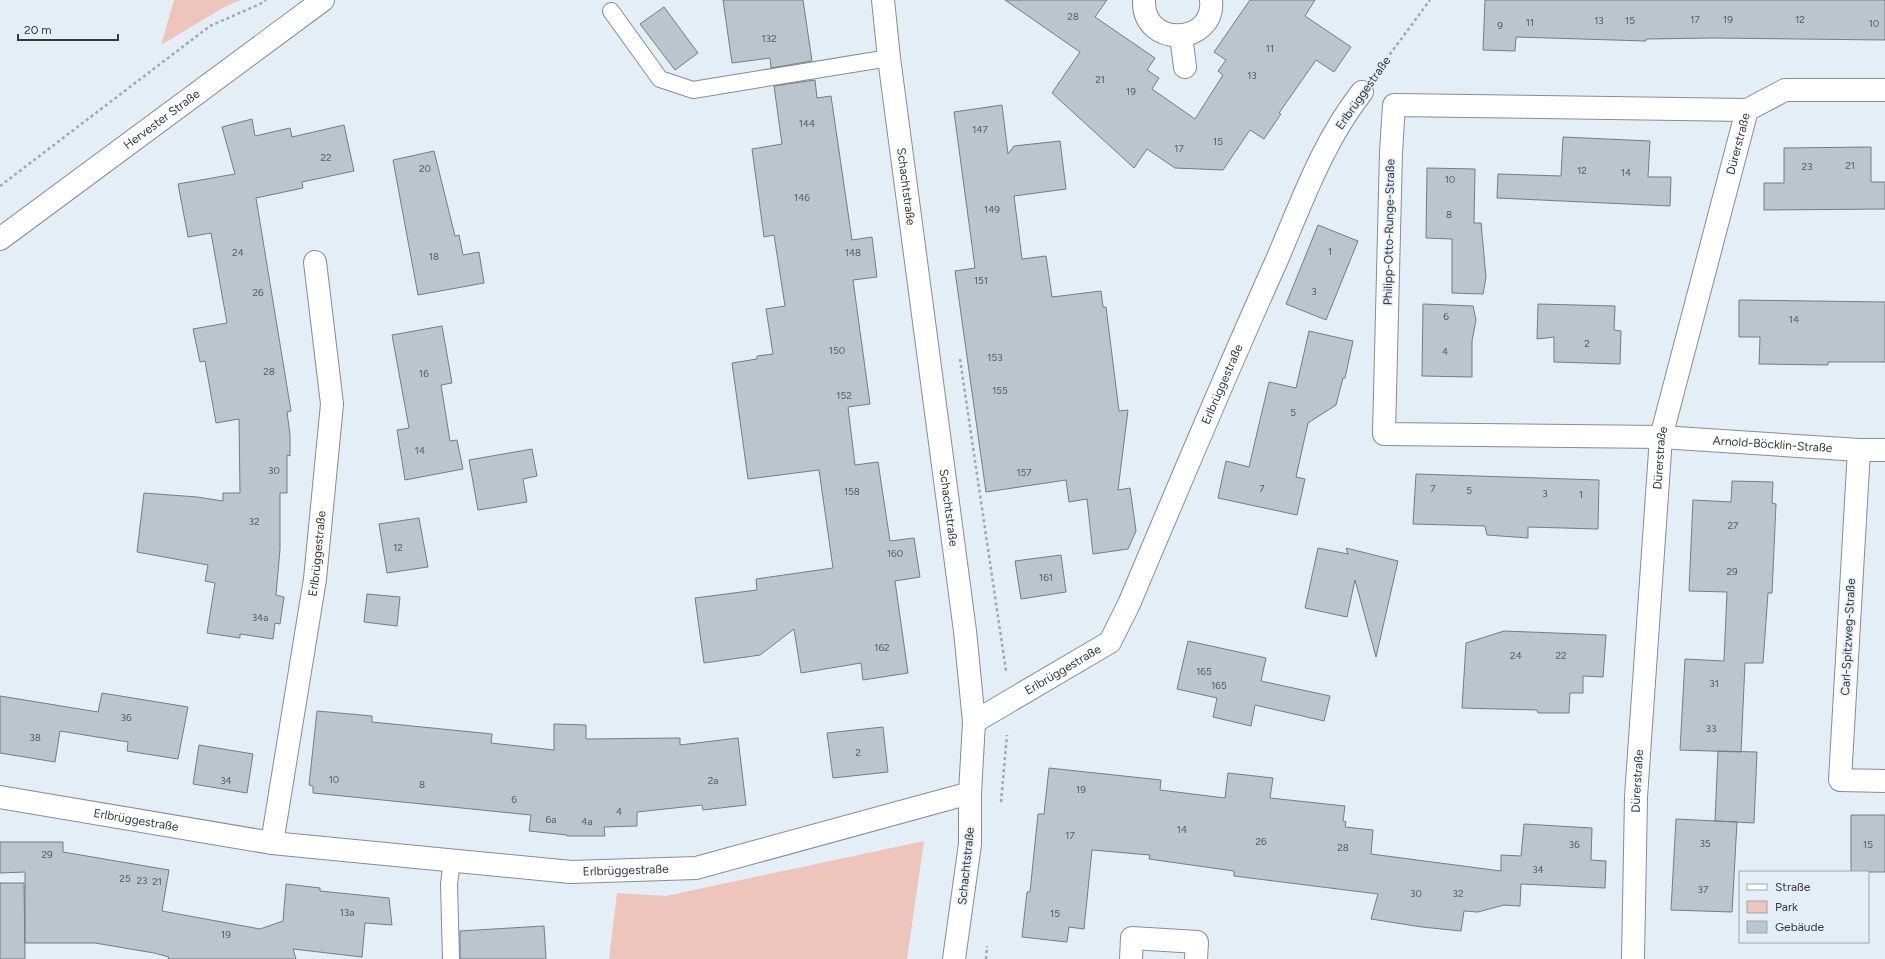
<svg xmlns="http://www.w3.org/2000/svg" width="1885" height="959" font-family="Figtree,sans-serif">
	<style>
		.green { fill: #edc5bb }
		.building { fill: #bbc5ce; stroke: #737d85 }
		.lines { fill: none; stroke-linecap: round; stroke-linejoin: round }
		.lane-casing { stroke: #848e96; stroke-width: 18 }
		.street-casing { stroke: #848e96; stroke-width: 24 }
		.secondary-casing { stroke: #848e96; stroke-width: 24 }
		.path { stroke: #a0a8af; stroke-width: 2.5; stroke-dasharray: 3 3; stroke-linecap: butt }
		.lane { stroke: #fff; stroke-width: 16 }
		.street { stroke: #fff; stroke-width: 22 }
		.secondary { stroke: #fff; stroke-width: 22 }
		.labels { text-anchor: middle; dominant-baseline: central; stroke-width: 3; stroke-linejoin: round; paint-order: stroke }
		.number-label { font-size: 10px; fill: #565c60 }
		.street-label { font-size: 12px; fill: #34393c; stroke: #e3eef7 }
	</style>
	<rect width="100%" height="100%" fill="#e3eef7"/>
	<!-- green -->
	<path class="green" d="M174,0H241L226,6L161,45Z
		M924,841L907,959H609L617,893L666,896Z"/>
	<!-- building -->
	<path class="building" d="M723,0H803L812,61L771,68L770,58L732,63Z
		M1005,0H1107L1095,17L1155,58L1147,70L1159,78L1152,89L1195,119L1223,75L1218,71L1226,60L1214,52L1250,0H1315L1305,16L1351,47L1334,72L1316,60L1279,113L1281,114L1264,139L1250,130L1223,170L1175,168L1147,149L1134,168L1052,93L1080,52Z
		M1485,0H1885V40L1713,38L1646,39V41L1516,37L1515,51L1483,50Z
		M664,7L698,53L675,70L640,24Z
		M815,80L817,98L831,96L852,240L872,237L877,277L853,280L870,404L848,407L855,465L878,462L890,541L914,538L920,577L895,581L908,673L863,680L861,663L801,673L794,629L760,655L704,663L695,598L757,590L756,579L833,568L819,470L748,479L732,363L757,359V356L773,354L766,309L785,306L774,235L764,237L752,149L782,144L774,86Z
		M1002,105L1008,154L1014,146L1060,141L1066,189L1014,196L1022,259L1046,256L1052,297L1101,291L1103,307H1106L1119,411L1128,410L1118,490L1130,488L1136,531L1128,549L1093,554L1087,499L1069,502L1066,480L986,492L955,271L975,268L954,112Z
		M252,119L255,136L290,128L292,137L344,125L354,171L302,182L303,188L256,198L291,411L287,412L290,435V456L287,455V493H280V549L276,595L284,597L280,624L275,623L273,639L240,634V638L207,633L215,583L205,581L208,565L137,552L144,493L197,497L223,501V493H240L239,419L216,423L205,361L200,362L193,329L227,323L211,233L188,237L178,184L235,174L222,127Z
		M1563,137L1650,141L1648,177H1671L1670,206L1497,198L1498,174L1561,176Z
		M1871,147V182H1885V209L1764,210V183H1784V148Z
		M434,151L455,236L459,235L463,255L479,252L484,283L418,295L393,160Z
		M1427,168L1475,169L1474,223H1481L1486,277L1483,294L1452,293V239L1426,238Z
		M1318,225L1358,241L1326,320L1286,304Z
		M1739,300L1885,302V362H1828V365L1759,364L1760,337H1739Z
		M1423,304L1473,306L1476,320L1472,341V377L1422,376Z
		M1538,304L1615,306L1614,330L1621,331L1620,364L1554,362V337L1537,339Z
		M442,326L452,383L441,385L450,441L457,440L463,469L405,480L397,430L409,428L392,335Z
		M1309,331L1353,341L1345,378H1343L1336,405L1308,423L1296,477L1305,479L1297,515L1218,498L1226,461L1249,467L1269,382L1296,388Z
		M532,449L537,476L523,479L527,502L478,510L469,460Z
		M1416,474L1599,480L1598,529L1528,527V538L1487,535L1485,526L1413,524Z
		M1732,481L1773,482L1772,503L1776,504L1772,593H1768L1763,663H1745L1741,752L1680,750L1685,659L1724,661L1727,592L1689,591L1693,500L1731,502Z
		M419,518L428,567L387,573L379,524Z
		M1318,548L1348,554L1346,548L1398,561L1376,657L1355,580L1347,617L1305,608Z
		M1061,555L1066,592L1021,599L1015,561Z
		M367,594L400,597L397,626L364,622Z
		M1504,631L1606,635L1603,677L1583,676V693H1570L1569,713H1538L1537,710L1462,708L1466,643Z
		M1188,641L1266,658L1261,681L1330,696L1324,721L1255,705L1251,726L1213,717L1217,698L1177,689Z
		M102,693L188,707L178,759L127,751L128,742L60,731L55,762L0,753V696L98,712Z
		M317,711L372,716V722L492,734L491,743L554,750V724L586,725V739L680,738V745L738,738L746,805L703,810L702,805L637,812V826L604,827L605,836H567V835L529,831L531,815L313,793V786L309,785Z
		M883,727L888,772L833,778L827,733Z
		M199,745L253,754L247,793L193,784Z
		M1718,751L1757,752L1754,823L1715,821Z
		M1049,768L1161,780L1160,790L1225,798L1228,773L1273,778L1270,798L1345,806L1343,821L1346,822L1345,827L1373,830L1371,854L1501,871V855L1521,856L1524,824L1592,828L1591,860L1606,861L1605,888L1521,884L1520,906L1504,905L1478,912L1464,911L1461,931L1422,927L1371,919L1378,894L1234,876V871L1149,859L1150,855L1092,850L1084,929L1069,927L1067,942L1022,937L1027,892H1030L1038,814H1044Z
		M1851,815H1885V872H1851Z
		M1676,819L1737,822L1732,912L1671,910Z
		M0,842H63V852L169,870L162,911L260,929L283,921L286,884L320,888V891L389,898L392,925L365,923L362,957L293,949L296,959H168L169,957L154,953L95,943H25V872L0,873Z
		M0,883H24L25,959H0Z
		M544,926L546,959H460V931Z"/>
	<g class="lines">
		<defs>
			<path id="lane" d="M611,11L660,79L693,90L889,58
				M451,959L449,884L452,861"/>
			<g id="street">
				<path d="M1144,0C1142,49 1216,45 1211,0"/>
				<path d="M1181,36L1185,67"/>
				<path id="s1" d="M1747,110L1394,105L1391,152L1384,434L1661,437L1859,450H1885"/>
				<path d="M1859,450L1840,780L1885,781"/>
				<path id="s2" d="M974,722L1110,642L1129,604C1177,490 1225,375 1276,262C1301,204 1323,141 1362,92"/>
				<path id="s3" d="M0,797L272,843L571,872L696,868L970,793"/>
				<path id="s4" d="M272,843L315,579L332,404L315,262"/>
				<path d="M1131,959L1132,938L1197,942L1196,959"/>
				<path id="s5" d="M1633,959L1636,797L1661,437L1747,110L1785,90H1885"/>
			</g>
			<g id="secondary">
				<path id="s6" d="M883,0L889,58L965,631L974,722L970,793V844L954,959"/>
				<path id="s7" d="M0,239L323,0"/>
			</g>
		</defs>
		<!-- lane casing -->
		<use href="#lane" class="lane-casing"/>
		<!-- street casing -->
		<use href="#street" class="street-casing"/>
		<!-- secondary casing -->
		<use href="#secondary" class="secondary-casing"/>
		<!-- path -->
		<path class="path" d="M1379,69L1430,0
			M0,186L210,26L260,4L266,0
			M960,359L1006,671
			M1001,802L1007,735
			M986,959L987,946"/>
		<!-- lane -->
		<use href="#lane" class="lane"/>
		<!-- street -->
		<use href="#street" class="street"/>
		<!-- secondary -->
		<use href="#secondary" class="secondary"/>
	</g>
	<g class="labels">
		<!-- number labels -->
		<g class="number-label">
			<text x="1073" y="16">28</text>
			<text x="1695" y="19">17</text>
			<text x="1728" y="19">19</text>
			<text x="1800" y="19">12</text>
			<text x="1599" y="20">13</text>
			<text x="1630" y="20">15</text>
			<text x="1530" y="22">11</text>
			<text x="1874" y="23">10</text>
			<text x="1500" y="25">9</text>
			<text x="769" y="38">132</text>
			<text x="1270" y="48">11</text>
			<text x="1252" y="75">13</text>
			<text x="1100" y="79">21</text>
			<text x="1131" y="91">19</text>
			<text x="807" y="123">144</text>
			<text x="980" y="129">147</text>
			<text x="1218" y="141">15</text>
			<text x="1179" y="148">17</text>
			<text x="326" y="157">22</text>
			<text x="1850" y="165">21</text>
			<text x="1807" y="166">23</text>
			<text x="425" y="168">20</text>
			<text x="1582" y="170">12</text>
			<text x="1626" y="172">14</text>
			<text x="1450" y="179">10</text>
			<text x="802" y="197">146</text>
			<text x="992" y="209">149</text>
			<text x="1449" y="214">8</text>
			<text x="1330" y="251">1</text>
			<text x="238" y="252">24</text>
			<text x="853" y="252">148</text>
			<text x="434" y="256">18</text>
			<text x="981" y="280">151</text>
			<text x="1314" y="291">3</text>
			<text x="258" y="292">26</text>
			<text x="1446" y="316">6</text>
			<text x="1794" y="319">14</text>
			<text x="1587" y="343">2</text>
			<text x="837" y="350">150</text>
			<text x="1445" y="351">4</text>
			<text x="995" y="357">153</text>
			<text x="269" y="371">28</text>
			<text x="424" y="373">16</text>
			<text x="1000" y="390">155</text>
			<text x="844" y="395">152</text>
			<text x="1293" y="412">5</text>
			<text x="420" y="450">14</text>
			<text x="274" y="470">30</text>
			<text x="1024" y="472">157</text>
			<text x="1262" y="488">7</text>
			<text x="1433" y="488">7</text>
			<text x="1469" y="490">5</text>
			<text x="852" y="491">158</text>
			<text x="1545" y="493">3</text>
			<text x="1581" y="494">1</text>
			<text x="254" y="521">32</text>
			<text x="1733" y="525">27</text>
			<text x="398" y="547">12</text>
			<text x="895" y="553">160</text>
			<text x="1732" y="571">29</text>
			<text x="1046" y="577">161</text>
			<text x="260" y="617">34a</text>
			<text x="882" y="647">162</text>
			<text x="1516" y="655">24</text>
			<text x="1561" y="655">22</text>
			<text x="1204" y="671">165</text>
			<text x="1714" y="683">31</text>
			<text x="1219" y="685">165</text>
			<text x="126" y="717">36</text>
			<text x="1711" y="728">33</text>
			<text x="35" y="737">38</text>
			<text x="858" y="752">2</text>
			<text x="334" y="779">10</text>
			<text x="226" y="780">34</text>
			<text x="713" y="780">2a</text>
			<text x="422" y="784">8</text>
			<text x="1081" y="789">19</text>
			<text x="514" y="799">6</text>
			<text x="619" y="811">4</text>
			<text x="551" y="819">6a</text>
			<text x="587" y="821">4a</text>
			<text x="1182" y="829">14</text>
			<text x="1070" y="835">17</text>
			<text x="1261" y="841">26</text>
			<text x="1705" y="843">35</text>
			<text x="1574" y="844">36</text>
			<text x="1868" y="844">15</text>
			<text x="1343" y="847">28</text>
			<text x="47" y="854">29</text>
			<text x="1538" y="869">34</text>
			<text x="125" y="878">25</text>
			<text x="142" y="880">23</text>
			<text x="157" y="881">21</text>
			<text x="1703" y="889">37</text>
			<text x="1416" y="893">30</text>
			<text x="1458" y="893">32</text>
			<text x="347" y="912">13a</text>
			<text x="1055" y="913">15</text>
			<text x="226" y="934">19</text>
		</g>
		<!-- street labels -->
		<g class="street-label">
			<text transform="translate(1363 93) rotate(-55)">Erlbrüggestraße</text>
			<text stroke="none"><textPath href="#s7" startOffset="201">Hervester Straße</textPath></text>
			<text stroke="none"><textPath href="#s5" startOffset="826">Dürerstraße</textPath></text>
			<text stroke="none"><textPath href="#s6" startOffset="188">Schachtstraße</textPath></text>
			<text transform="translate(1389 232) rotate(-89)">Philipp-Otto-Runge-Straße</text>
			<text stroke="none"><textPath href="#s2" startOffset="439">Erlbrüggestraße</textPath></text>
			<text stroke="none"><textPath href="#s1" startOffset="1071">Arnold-Böcklin-Straße</textPath></text>
			<text stroke="none"><textPath href="#s5" startOffset="502">Dürerstraße</textPath></text>
			<text stroke="none"><textPath href="#s6" startOffset="512">Schachtstraße</textPath></text>
			<text stroke="none"><textPath href="#s4" startOffset="293">Erlbrüggestraße</textPath></text>
			<text transform="translate(1848 637) rotate(-87)">Carl-Spitzweg-Straße</text>
			<text stroke="none"><textPath href="#s2" startOffset="103">Erlbrüggestraße</textPath></text>
			<text stroke="none"><textPath href="#s5" startOffset="178">Dürerstraße</textPath></text>
			<text stroke="none"><textPath href="#s3" startOffset="138">Erlbrüggestraße</textPath></text>
			<text transform="translate(966 866) rotate(-84)">Schachtstraße</text>
			<text stroke="none"><textPath href="#s3" startOffset="631">Erlbrüggestraße</textPath></text>
		</g>
	</g>
	<!-- legend -->
	<rect x="1739" y="871" width="130" height="72" fill="#e3eef7" stroke="#9da6ac"/>
	<rect x="1747" y="884" width="20" height="6" fill="#ffffff" stroke="#9da6ac"/>
	<text x="1775" y="891" font-size="12" fill="#34393c">Straße</text>
	<rect x="1747" y="901" width="20" height="12" fill="#edc5bb" stroke="#9da6ac"/>
	<text x="1775" y="911" font-size="12" fill="#34393c">Park</text>
	<rect x="1747" y="921" width="20" height="12" fill="#bbc5ce" stroke="#9da6ac"/>
	<text x="1775" y="931" font-size="12" fill="#34393c">Gebäude</text>
	<!-- scale -->
	<path d="M18 34v6h100v-6" fill="none" stroke="#34393c" stroke-width="2"/>
	<text x="24" y="34" font-size="12" fill="#34393c" stroke="#e3eef7" stroke-width="3" paint-order="stroke">20 m</text>
</svg>
